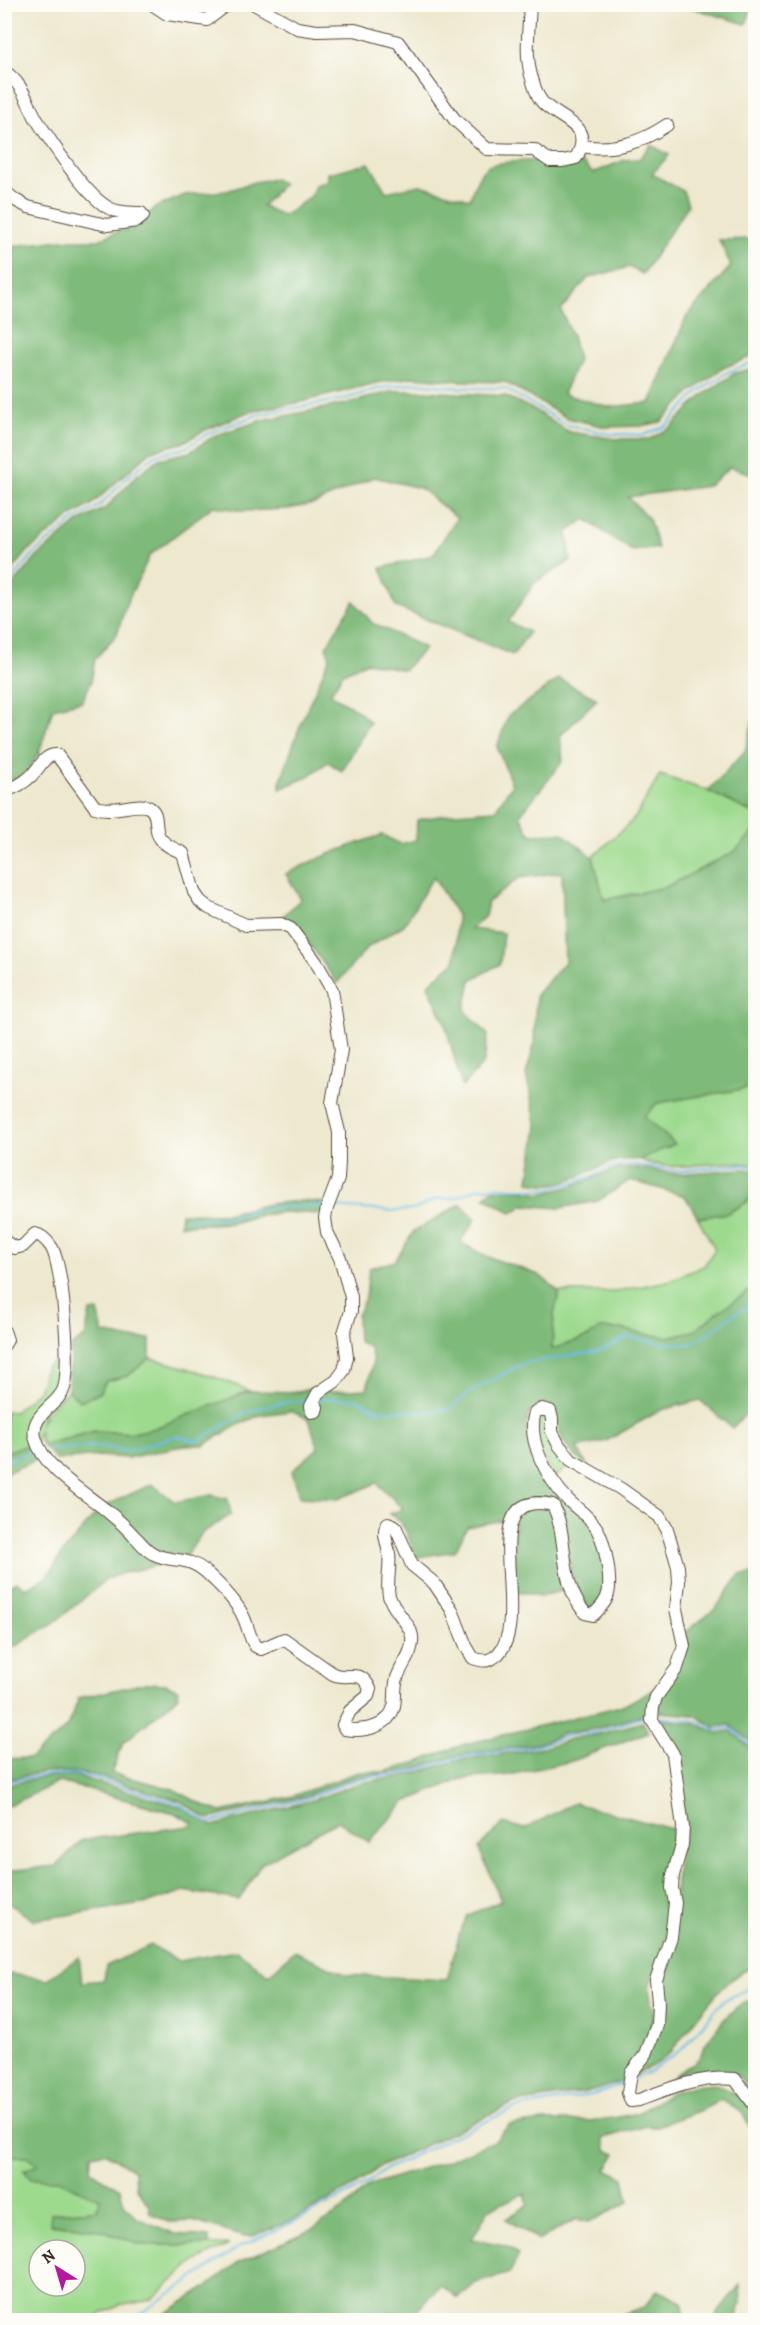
<svg xmlns="http://www.w3.org/2000/svg" width="760" height="2325" font-family="Alegreya,serif">
	<style>
		.green { fill: #9dda8e; stroke: #6c8256; stroke-width: 1.5; fill-rule: evenodd }
		.forest { fill: #7eba79; stroke: #5c724c; stroke-width: 1.5 }
		.lines { fill: none; stroke-linecap: round; stroke-linejoin: round }
		.stream { stroke: #6fbeea; stroke-width: 2 }
		.minor-casing { stroke: #564638; stroke-width: 14 }
		.minor { stroke: #fff; stroke-width: 12 }
	</style>
	<rect width="100%" height="100%" fill="#fdfcf7"/>
	<filter id="ink" filterUnits="userSpaceOnUse"><feTurbulence type="fractalNoise" baseFrequency=".0167" numOctaves="2"/><feDisplacementMap in="SourceGraphic" scale="12" xChannelSelector="R" yChannelSelector="G"/><feConvolveMatrix kernelMatrix="1 2 1 2 8 2 1 2 1" color-interpolation-filters="sRGB"/></filter>
	<filter id="wash" filterUnits="userSpaceOnUse"><feTurbulence type="fractalNoise" baseFrequency=".008" numOctaves="4" result="noise"/><feDisplacementMap in="SourceGraphic" scale="24" xChannelSelector="R" yChannelSelector="G"/><feGaussianBlur stdDeviation="1.35" result="paint"/><feColorMatrix in="noise" values="0 0 0 0 0 0 0 0 0 0 0 0 0 0 0 0 0 1.4 0 .05"/><feComposite in="paint" operator="in"/></filter>
	<g filter="url(#wash)">
		<rect width="100%" height="100%" fill="#ede8ce"/>
		<!-- green -->
		<path class="green" d="M660,775L708,791L755,814V831L734,852L666,887L604,900L593,857L635,818Z
			M755,1087V1165C717,1156 677,1177 639,1159L674,1144L644,1117L657,1103Z
			M755,1197V1287L721,1310L694,1331L668,1337L643,1334L622,1329L588,1337L552,1350L554,1314L559,1292H614L668,1281L704,1266L715,1249L698,1218L728,1213Z
			M61,1358V1389L46,1403L35,1445L25,1446L5,1452V1411L14,1412L38,1391L46,1367Z
			M150,1358C184,1367 217,1376 249,1391L155,1428L133,1433L95,1431L42,1445C31,1421 53,1406 68,1390L99,1393L106,1381L128,1376Z
			M543,1414L571,1463L556,1477L540,1448L538,1415Z
			M4,2156H27L39,2166L24,2170L31,2179L59,2180L100,2199L97,2210L51,2213V2224L101,2230L141,2245H229L194,2262L151,2300L118,2306L99,2315L98,2320H5ZM39,2250H75V2286H39Z"/>
		<!-- forest -->
		<path class="forest" d="M683,5H753L746,24Z
			M651,145L669,155L652,174L683,191L688,205L643,274L629,267L588,278L561,310L572,336L578,360L563,394L609,407L650,403L687,316L731,266L719,240L754,239L755,242V355L723,368L691,392L661,422L641,426L606,427L567,418L505,382L462,381L412,377L376,383L297,403L250,411L203,431L182,443L151,451L91,505L70,517L29,550L5,579V247L62,240H99L116,232L141,225L154,208L185,195L227,191L254,182L274,179L283,184L262,206L284,216L311,196L315,185L328,181V173L369,163L386,192L420,185L470,199C474,188 477,175 487,167C499,159 564,160 580,160L593,173L625,160L639,159Z
			M755,368V475L730,467L708,486L628,497L649,519L658,548L632,551L585,519L567,533L571,561L535,582L508,622L529,632L513,655L396,607L381,568L433,555L457,518L420,488L374,477L314,504L287,509L243,511L213,506L150,555L127,602L117,634L95,659L91,682L82,701L53,708L39,753L27,772L7,783L4,780V596L37,557L77,523L106,508L136,476L159,459L190,452L214,436L263,420L346,404L394,391H424L505,396L534,410L569,432L616,439H650L670,428L702,396L735,373Z
			M354,601L372,623L425,648L404,670L367,662L343,673L330,694L357,710L370,722L342,771L328,762L307,777L280,789V783L301,723L330,657L326,647Z
			M559,679L597,699L560,736L563,761L520,815L530,834L562,833L593,857L604,900L666,887L734,852L755,831V1087L657,1103L644,1117L675,1144C663,1149 652,1155 640,1159C631,1161 621,1158 612,1162C586,1172 557,1192 529,1181L537,1127L526,1074L534,1046L536,995L565,962L562,872L519,878L488,902L485,916L471,929L503,933L500,964L471,980L465,1010L488,1035L484,1062L462,1087L445,1023L428,985L455,961L457,915L433,877L404,925L368,947L337,983L304,936L282,917L301,899L286,874C317,858 348,846 382,835L401,844L416,840L417,820L456,813L495,810L512,785L497,747L508,716Z
			M755,714V814L708,791L745,751Z
			M638,1168L676,1174L744,1169L755,1171V1197L728,1213L698,1218L685,1196L630,1180L598,1201L559,1208L524,1205L512,1213L485,1197L492,1190H521L541,1194L569,1187L617,1169Z
			M300,1201L326,1203L321,1214L283,1212L256,1216L231,1223L180,1225L181,1213L226,1214L270,1204Z
			M461,1204L476,1219L460,1242L483,1255L539,1275L559,1292L554,1314L552,1349L588,1337L599,1329H622L643,1334L668,1337L694,1331L721,1310L755,1287V1405L732,1428L700,1400L661,1410L606,1441L577,1448L588,1467C565,1449 559,1438 554,1409L545,1403C487,1422 585,1505 596,1533C598,1539 608,1582 607,1587C606,1594 600,1602 597,1608L588,1607L580,1602L552,1499L540,1498L529,1499L507,1519L467,1527L455,1551L414,1558C410,1539 407,1523 389,1514L403,1509L377,1483L338,1499L300,1497L292,1471L318,1448L309,1419L291,1411L260,1415L236,1426L204,1445H186L127,1458L99,1456L56,1460L42,1445L95,1431L133,1433L155,1428L249,1391L298,1392L313,1388L335,1391L367,1389L373,1362L370,1347L358,1342L357,1316L366,1296L369,1268L395,1261L414,1231Z
			M98,1311L103,1333L132,1339H150V1358L127,1376L106,1381L99,1393L80,1401L68,1390L72,1346L85,1337L90,1312Z
			M35,1445L41,1458L5,1473V1452L25,1446Z
			M152,1484L175,1502L212,1495L228,1499L231,1515L202,1533L186,1556L154,1551L105,1506Z
			M547,1507L554,1518L566,1590L540,1596L513,1590L515,1519L522,1511Z
			M99,1510L163,1564L123,1573L107,1579L55,1622L5,1653V1587L17,1582L26,1588L48,1576L61,1555Z
			M755,1574V1745L730,1725L715,1727L695,1715L658,1712L685,1633L716,1608L740,1575Z
			M146,1683L166,1684L178,1690L179,1696L123,1743L111,1773L173,1789L205,1806L221,1812L293,1796L358,1772H383L410,1765L462,1745L625,1705L659,1686L647,1714L595,1729L563,1734L537,1744L455,1756L407,1771L356,1777L303,1797L208,1819L180,1801L94,1775L71,1772H45L5,1780V1759L31,1758L67,1727L79,1698Z
			M660,1719L696,1724L717,1733L731,1731L755,1752V1968C727,1969 689,2030 671,2052L659,2062L635,2075C645,2058 648,2038 653,2019C674,1938 681,1852 682,1769L678,1752Z
			M643,1722L648,1732L572,1761L509,1775L461,1779L405,1802L369,1842L338,1821L261,1864L239,1900L184,1891L149,1903L33,1920L7,1902L5,1903V1871L56,1866L82,1840L191,1826L193,1823L175,1813L59,1782L5,1807V1785L50,1776H76L184,1808L212,1826L310,1801L360,1783L409,1775L460,1760L543,1748L571,1739L600,1734Z
			M574,1803L672,1829V1852L666,1878V1891L671,1908L668,1932L649,1988L652,2008L651,2026L646,2043L629,2073L622,2081L593,2091L514,2103L380,2167L356,2185L293,2220L253,2236L245,2237L193,2221L168,2222L150,2213L149,2206L136,2187L135,2171L105,2152L92,2155L91,2171L120,2189L124,2204L135,2217L175,2234L209,2237V2245H141L101,2230L50,2224L51,2213L97,2210L100,2199L59,2180L31,2179L24,2170L38,2165L27,2156H5L4,1975L10,1974L48,1979L79,1957L82,1982L104,1980L106,1966L151,1945L179,1961L237,1951L269,1975L294,1951L347,1975L447,1980L460,1932L468,1915L501,1901L479,1848L503,1823L524,1829Z
			M747,2001L755,2006V2099L738,2075L717,2072L668,2083C676,2070 688,2069 698,2059C702,2055 703,2047 707,2042C717,2028 731,2008 747,2001Z
			M715,2084C729,2090 752,2100 755,2117C757,2121 755,2127 755,2131H752L741,2111L722,2099L704,2109L655,2127L647,2126L603,2138L606,2150L616,2154L606,2169L624,2178L629,2202L589,2222L576,2219L539,2240L506,2219L528,2205L525,2193L489,2209L472,2239L504,2245L519,2254L510,2273L476,2283L458,2298L440,2285L415,2313L430,2318L431,2320H156L201,2291L238,2263L315,2228L346,2207L370,2185L447,2161L496,2140L509,2125L546,2121H589L614,2118L638,2113L670,2093L693,2086Z
			M740,2285L741,2304L737,2316L741,2320H715L717,2313Z
			M657,2290L682,2302L686,2320H606L645,2307Z"/>
		<g class="lines">
			<!-- stream -->
			<path class="stream" d="M4,590L34,553L73,521L99,506L131,474L155,455L185,448L209,433L257,415L344,399L381,388L417,383L462,388H504L567,425L610,434L644,435L666,426L698,392L728,372L756,361
				M333,1207L392,1211L414,1210L436,1199L455,1198L478,1188L500,1187L541,1190L565,1185L596,1175L614,1166L636,1165L676,1171L743,1165L756,1168
				M185,1219L229,1218L252,1211L278,1207L324,1206
				M319,1399H357L378,1410L426,1412L448,1410L470,1392L524,1363L600,1351L629,1337L664,1344H690L711,1332L736,1313L756,1303
				M47,1450L101,1446L127,1451L176,1436L197,1441L249,1411L280,1403L311,1400
				M4,1461L36,1450
				M657,1717L697,1721L716,1730L731,1728L756,1750
				M4,1782L47,1775L72,1774L95,1778L179,1804L208,1823L305,1799L358,1779L408,1773L457,1758L538,1746L566,1736L597,1732L640,1718L649,1717
				M634,2079L649,2072L682,2049L723,2001L756,1985
				M131,2320L241,2246L296,2221L363,2186L388,2168L446,2140L515,2108L596,2094L626,2082"/>
		</g>
	</g>
	<g filter="url(#ink)">
		<g class="lines">
			<defs>
				<path id="minor" d="M152,4L167,14L207,20L228,4
					M254,4L297,28L317,31L355,30L398,42L455,120L487,149L534,150L550,161H563L576,158C595,125 561,121 543,103C538,98 535,89 533,82C524,57 529,31 530,4
					M4,71C24,85 26,101 37,120C51,142 87,197 109,208C119,214 130,212 141,213L143,216L137,221L107,225L28,207L15,200L4,191
					M581,146C615,151 640,143 667,125
					M4,791C15,788 23,784 31,776C40,768 44,754 57,755L95,807C114,814 139,800 150,808C160,815 153,829 160,838C165,846 175,849 183,853L194,892L200,901L209,908L246,925L281,924L291,929L316,962L332,990L341,1050L332,1103L339,1132V1162L338,1179L327,1208L325,1218L327,1232L340,1258L351,1297V1311L344,1333L347,1357L344,1370L336,1381L318,1393L311,1406L312,1412L316,1411L317,1407L313,1404
					M4,1241L15,1248L23,1246L35,1234C42,1235 48,1242 52,1248C63,1269 71,1366 64,1388C59,1405 30,1414 35,1437C43,1469 84,1492 107,1511C117,1519 126,1527 134,1536C141,1542 145,1550 154,1554C174,1564 187,1554 208,1574C221,1586 236,1601 243,1616C248,1626 249,1636 255,1646L261,1649L284,1639L333,1674C349,1681 360,1667 370,1689L368,1696L350,1711L343,1725L345,1729C363,1732 389,1728 394,1706C396,1697 394,1688 397,1678C402,1663 414,1653 412,1636C410,1623 393,1611 389,1596C386,1583 391,1568 389,1554C388,1544 381,1531 388,1523L395,1526L412,1565L434,1583L452,1610L466,1646L473,1658C484,1662 489,1662 498,1654C534,1617 471,1486 553,1505C570,1541 557,1579 585,1613L593,1615C599,1609 604,1605 607,1597C613,1583 605,1542 597,1529C590,1517 577,1509 568,1500C548,1479 526,1441 535,1412L542,1409L550,1411L552,1419V1432L559,1445L571,1460L621,1489L659,1516L667,1529L678,1567L679,1582L676,1609L684,1646L677,1668L656,1697L653,1707L652,1720L673,1754L683,1827L682,1845L673,1875L672,1888L675,1903L671,1937L656,1980L658,2003L657,2025L646,2054L631,2073L628,2093L631,2101L639,2100C671,2088 700,2076 735,2079L756,2107
					M4,1331L7,1340L4,1345"/>
			</defs>
			<!-- minor casing -->
			<use href="#minor" class="minor-casing"/>
			<!-- minor -->
			<use href="#minor" class="minor"/>
		</g>
	</g>
	<!-- margin -->
	<rect width="760" height="2325" fill="none" stroke="#fdfcf7" stroke-width="24"/>
	<!-- north arrow -->
	<g transform="translate(57 2268) rotate(323)"><circle r="28" fill="#fdfcf7" stroke="#afa8a0" stroke-width="1.5"/>
	<path d="M0-4.5L10 22L0 15L-10 22Z" fill="#b5179e"/>
	<text y="-9" font-size="16" font-weight="bold" text-anchor="middle" fill="#3b2a1e">N</text>
	</g>
</svg>
